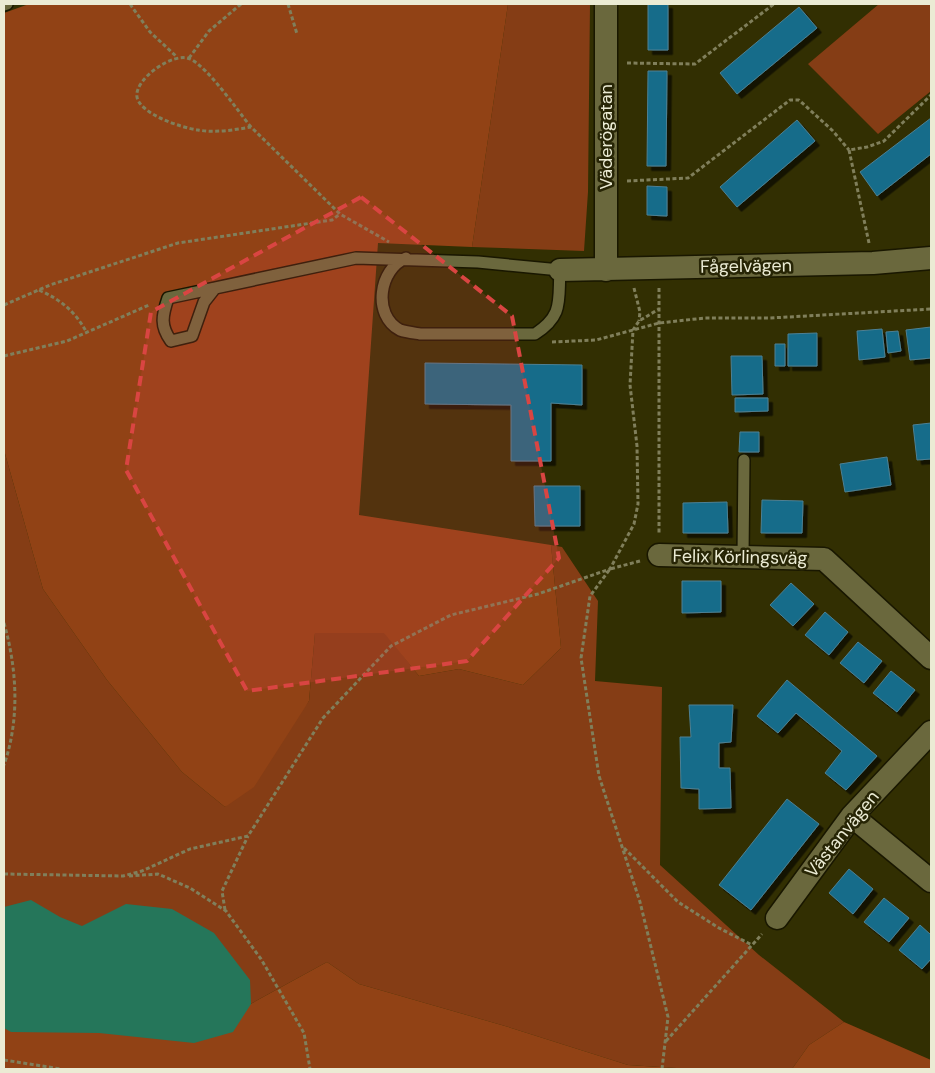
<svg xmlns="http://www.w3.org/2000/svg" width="935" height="1073" font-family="'DM Sans',sans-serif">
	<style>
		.green { fill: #853d15 }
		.forest { fill: #914215 }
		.water { fill: #25765a }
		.building { fill: #126c8a; stroke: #4e8094; filter: url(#shadow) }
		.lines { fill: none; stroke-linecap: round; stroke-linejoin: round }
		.service-casing { stroke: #191700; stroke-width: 14 }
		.minor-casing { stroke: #191700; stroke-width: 25 }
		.path { stroke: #807f5b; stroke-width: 3; stroke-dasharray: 4 2.5; stroke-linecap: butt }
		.service { stroke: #6a683d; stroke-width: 11 }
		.minor { stroke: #6a683d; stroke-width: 22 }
		.marked { fill: #d94542; fill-opacity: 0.2; stroke: #d94542; stroke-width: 4; stroke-dasharray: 10 6; stroke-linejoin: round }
		.labels { text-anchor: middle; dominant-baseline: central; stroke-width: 5; stroke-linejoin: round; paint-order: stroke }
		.street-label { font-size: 18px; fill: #ebebd4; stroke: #272505 }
	</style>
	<defs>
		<filter id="shadow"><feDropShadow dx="4.5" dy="4.5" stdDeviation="0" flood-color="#0009"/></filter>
	</defs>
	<rect width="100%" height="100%" fill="#322f02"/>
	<!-- green -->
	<path class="green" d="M508,4H590L588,192L584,251L472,247Z
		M879,4H931V91L878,134L808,64Z
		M4,450L43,589L107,680L182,772L225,807L309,701L315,633H385L419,676L459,669L523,685L561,648L551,545L562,547L598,601L595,681L662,687L660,865L759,955L844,1022L809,1045L792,1069H692L628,1065L505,1026L359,984L327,962L225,1018L4,1002Z"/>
	<!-- forest -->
	<path class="forest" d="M29,4H508L472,247L378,243L359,515L551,545L561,648L523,685L459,669L419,676L384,633H315L309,701L254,787L225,807L182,772L107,680L43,589L4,450V13Z
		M327,962L359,984L505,1026L628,1065L692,1069H4V1002L225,1018Z
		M844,1022L931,1060V1069H792L809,1045Z"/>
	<!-- water -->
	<path class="water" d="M31,900L60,917L82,926L126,904L172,909L214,933L250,980L251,1004L233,1032L194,1043L99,1033L11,1032L4,1028V907Z"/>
	<!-- building -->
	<path class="building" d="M648,4H668V50H648Z
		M799,7L817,28L737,94L720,73Z
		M648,71H667L666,166H647Z
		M931,118V154L877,196L860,172Z
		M797,120L815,141L737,207L720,187Z
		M647,186L667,187V216L647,215Z
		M931,327V358L910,360L906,330Z
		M882,329L885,357L859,360L857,331Z
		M898,331L901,351L888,353L886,332Z
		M817,333V366H788V334Z
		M775,344H785V366H775Z
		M731,356H762L763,394L732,395Z
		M425,363L582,365V405L551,403V461H511V405L425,404Z
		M735,398H768V411L735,412Z
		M931,423V459L917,460L913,425Z
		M740,432H759V452H739Z
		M887,457L891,485L845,492L840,464Z
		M534,486H580V526H535Z
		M762,500L803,501L802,533H761Z
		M727,502L728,533H683V503Z
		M682,581H721V612L682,613Z
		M791,583L814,604L793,626L770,605Z
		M825,612L848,632L829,655L805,635Z
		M858,642L882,661L864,683L840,663Z
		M891,671L915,690L897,712L873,693Z
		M787,680L877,756L846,790L825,773L842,751L796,713L778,733L757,716Z
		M689,705H733L731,742L719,743V768H730L731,808L699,809V789L681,788L680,737H691Z
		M787,799L819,824L751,910L719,885Z
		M849,869L873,889L853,914L829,893Z
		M884,898L909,918L889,942L864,922Z
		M920,925L931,935V959L922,969L899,950Z"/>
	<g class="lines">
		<defs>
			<path id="service" d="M4,5L7,4
				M215,288L204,302L192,336L171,341C160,326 162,316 168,298L356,258L478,262L560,270C558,301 564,315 535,334H420C414,333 406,332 400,330C372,315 379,269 406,258
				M743,557L744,460"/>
			<path id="minor" d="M606,4V270
				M560,270L873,263L931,258
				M659,555L824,559L931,658
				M852,816L931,881
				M777,918L852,816L931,732"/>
		</defs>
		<!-- service casing -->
		<use href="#service" class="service-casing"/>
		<!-- minor casing -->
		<use href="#minor" class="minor-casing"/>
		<!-- path -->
		<path class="path" d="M130,4L150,32L177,57
			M288,4L297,34
			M189,58L209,31L241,4
			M627,63L695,64L774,4
			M251,127C237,110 208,67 190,59C174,51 134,79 137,97C140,114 182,128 198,130C215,133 234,130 251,127L340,214L389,242
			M627,181L688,178L790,100H799L833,131L849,150
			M869,243L849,150L867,147L884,141L931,95
			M634,288L640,312L639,321
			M659,288V534
			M39,290C61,300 75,311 87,333
			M4,305L50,285L178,243L332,220L340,214
			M552,342L596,340L659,323L705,318H770L931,309
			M4,356L67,341L149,305
			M640,561L610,569L590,596L581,658L599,776L640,902L668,1017L662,1069
			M4,623C17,669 20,719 4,765
			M624,848L678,902L719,928L752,945
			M4,874L123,876L142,871L190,849L248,836L323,718L391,646L451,615L538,594L610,569L634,524L638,504L637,446L630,385L633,330L639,321L659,309
			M129,876L158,874L190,888L226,911L261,959L304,1033L310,1069
			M225,910L222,891L248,836
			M666,1041L762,934
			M4,1060L61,1069"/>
		<!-- service -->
		<use href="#service" class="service"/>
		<!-- minor -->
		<use href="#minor" class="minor"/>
	</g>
	<!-- marked area -->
	<path class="marked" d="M361,197L512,316L559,558L467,661L247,691L126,470L151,312Z"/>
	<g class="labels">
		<!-- street labels -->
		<g class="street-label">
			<text transform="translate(606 137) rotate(-90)">Väderögatan</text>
			<text transform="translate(746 266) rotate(-1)">Fågelvägen</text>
			<text transform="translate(740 557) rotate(1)">Felix Körlingsväg</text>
			<text transform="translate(842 834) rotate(-51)">Västanvägen</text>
		</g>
	</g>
	<!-- border -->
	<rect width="935" height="1073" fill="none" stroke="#ebebd4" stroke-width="10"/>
</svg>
